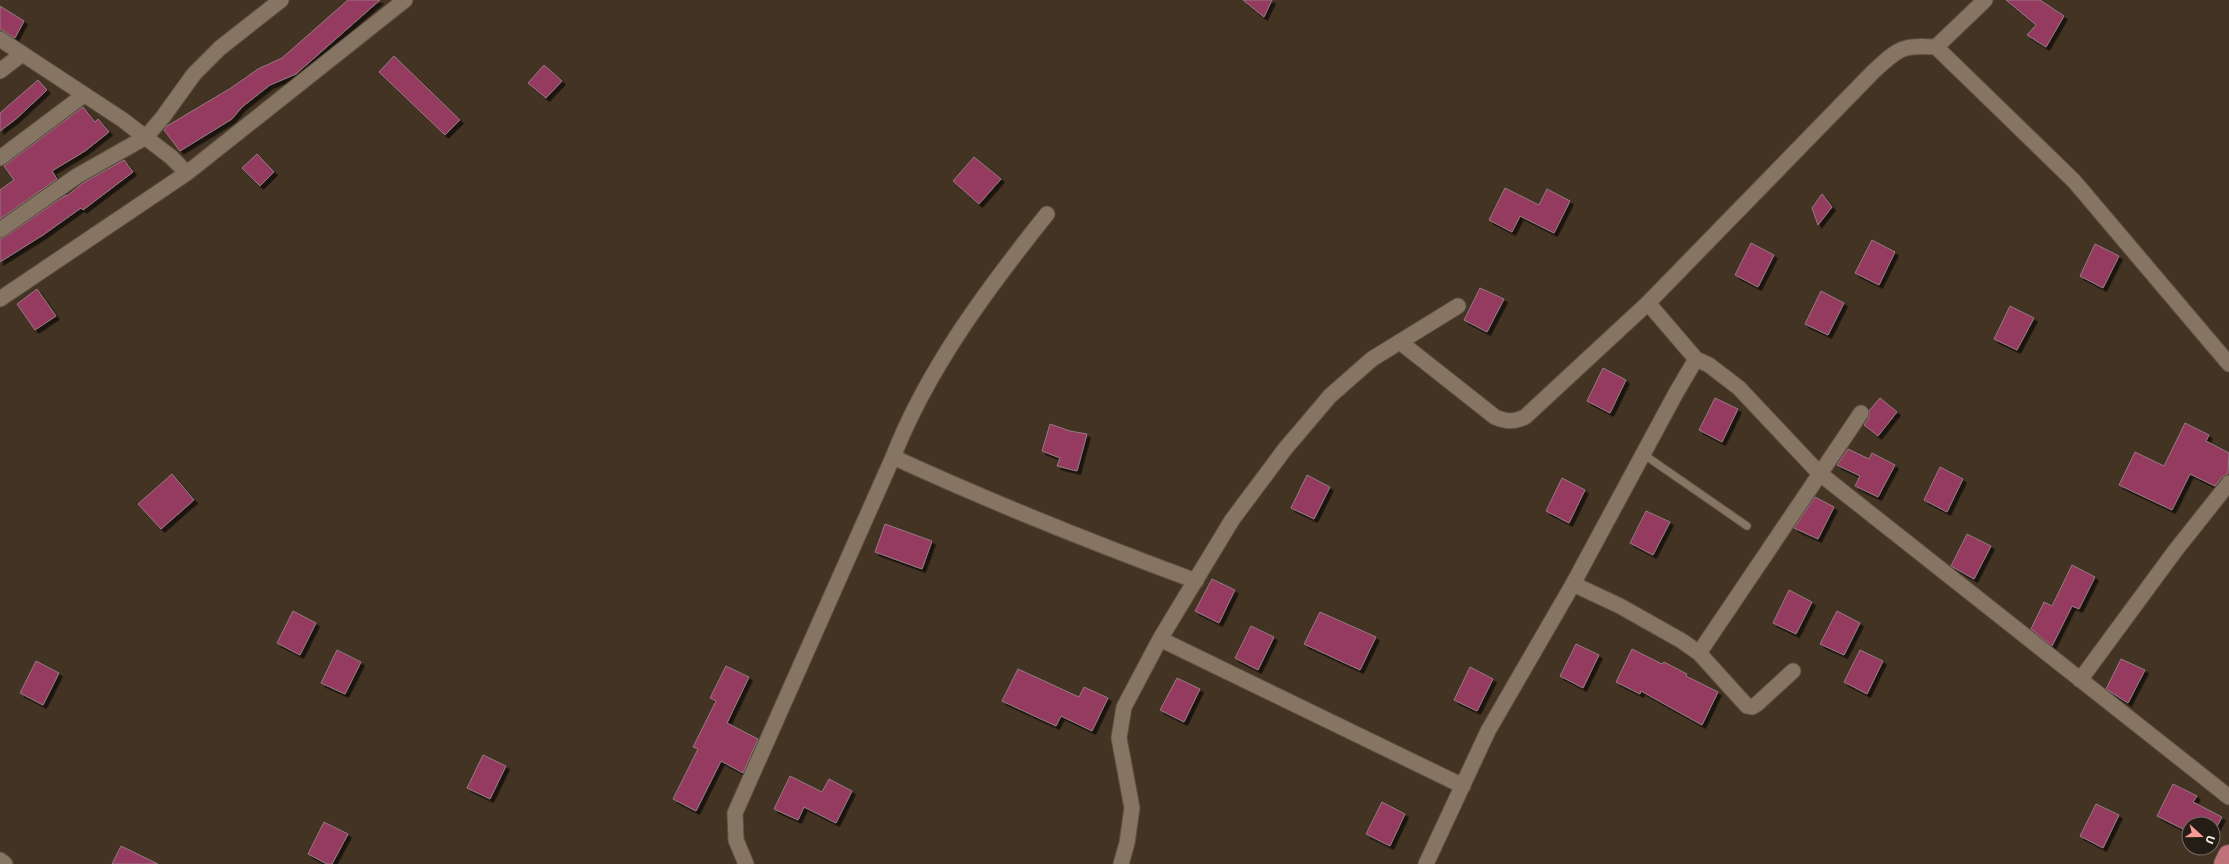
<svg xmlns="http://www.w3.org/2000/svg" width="2229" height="864" font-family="Commissioner,sans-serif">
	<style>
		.building { fill: #953b5f; stroke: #957a83; filter: url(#shadow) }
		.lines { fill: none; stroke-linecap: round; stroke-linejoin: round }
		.service-casing { stroke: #5f5143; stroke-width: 9 }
		.minor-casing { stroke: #5f5143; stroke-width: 17 }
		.trunk-casing { stroke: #5f5143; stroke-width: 24 }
		.service { stroke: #877563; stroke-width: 7 }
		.minor { stroke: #877563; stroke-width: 15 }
		.trunk { stroke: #c0727a; stroke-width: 22 }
	</style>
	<defs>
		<filter id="shadow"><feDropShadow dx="3.5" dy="3.5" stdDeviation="0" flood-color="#0009"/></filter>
	</defs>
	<rect width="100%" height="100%" fill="#433323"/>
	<!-- building -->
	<path class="building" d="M348,0H380L296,74L270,85L242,107L232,119L180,151L164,130L167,126L231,88L258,69L282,58Z
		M1243,0H1272L1264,17Z
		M2006,0H2040L2064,16L2046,47L2027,35L2036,25Z
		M0,6L24,21L15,38L0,29Z
		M394,56L460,120L445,135L379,72Z
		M544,65L562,81L546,98L528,83Z
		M38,80L47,90L16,119L0,131V113Z
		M83,107L95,122L98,119L109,132L85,151L52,171L57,179L0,219V190L14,180L4,166Z
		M257,154L274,172L260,186L242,168Z
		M974,157L1001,179L979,204L953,181Z
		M124,160L133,172L83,210L81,208L43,235L0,262V239L5,237L66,195L67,196L83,183Z
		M1505,188L1539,205L1547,189L1570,201L1554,233L1520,216L1512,232L1489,220Z
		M1822,194L1832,207L1818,225L1812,208Z
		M1872,240L1895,252L1879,285L1855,273Z
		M1751,243L1774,255L1758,287L1735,275Z
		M2095,244L2119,256L2103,288L2080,276Z
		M1480,288L1504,299L1487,332L1464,320Z
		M37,289L56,316L35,330L17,304Z
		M1821,291L1844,303L1828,335L1805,324Z
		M2010,306L2034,318L2017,350L1994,339Z
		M1603,368L1626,380L1610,413L1587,401Z
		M1715,398L1738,409L1722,442L1699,430Z
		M1880,398L1897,412L1878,436L1864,425L1869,418V411Z
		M2185,423L2209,435L2206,441L2229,453L2228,474L2222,477L2215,486L2190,474L2172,510L2119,485L2135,452L2164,466Z
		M1050,424L1070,431L1087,434L1077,471L1057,466L1060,458L1042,451Z
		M1848,449L1869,459L1872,453L1895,465L1878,497L1855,486L1860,476L1837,465Z
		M1940,467L1963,479L1947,512L1924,500Z
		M172,474L194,500L161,529L138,504Z
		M1307,475L1330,487L1314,519L1291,508Z
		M1562,478L1585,490L1569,523L1546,511Z
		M1815,497L1834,507L1818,539L1794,528Z
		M1646,511L1670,522L1653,555L1630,543Z
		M885,524L932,541L922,569L875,552Z
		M1967,534L1991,546L1974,579L1951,566Z
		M2072,565L2095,577L2079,609L2072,606L2052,646L2031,629L2044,602L2052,606Z
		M1212,579L1235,590L1219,623L1195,611Z
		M1789,590L1812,602L1796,634L1773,623Z
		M293,611L316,623L300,655L277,643Z
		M1837,611L1860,623L1844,655L1820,644Z
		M1320,612L1376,637L1360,670L1304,644Z
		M1251,626L1274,637L1258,670L1235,658Z
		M1576,644L1599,655L1583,688L1560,676Z
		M1632,649L1662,664L1664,662L1687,674L1686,676L1718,692L1702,725L1641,691L1640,694L1616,682Z
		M337,650L361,662L345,694L321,683Z
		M1860,650L1883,661L1867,694L1844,682Z
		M2121,659L2145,670L2128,703L2106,689Z
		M36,661L59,673L43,705L20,693Z
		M726,666L749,677L727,723L758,739L743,773L721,761L696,811L673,799L698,749L693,747L716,701L710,698Z
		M1470,667L1493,679L1477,711L1454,700Z
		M1018,669L1079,697L1084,687L1108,698L1092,731L1061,716L1056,726L1002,701Z
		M1177,678L1200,689L1184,722L1160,710Z
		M483,755L506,766L490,799L467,788Z
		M790,776L822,792L829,779L852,791L836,823L804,807L798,820L774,809Z
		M2173,784L2197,796L2193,802L2222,817L2213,834V824H2189V832L2157,816Z
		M1382,802L1405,814L1390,846L1366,834Z
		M2096,804L2119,815L2103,848L2080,836Z
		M324,822L348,834L332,864H327L308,854Z
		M121,846L158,864H112Z"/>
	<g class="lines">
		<defs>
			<path id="service" d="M1643,454L1747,526"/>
			<path id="minor" d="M0,39L123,120L171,157L187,173
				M1936,47L1985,0
				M0,71L22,54
				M0,158L84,95
				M0,230L77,176L146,137L163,117L194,74L220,48L281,0
				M0,299L187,173L405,0
				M1648,303L1696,359
				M1400,342L1495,417C1507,422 1514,422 1525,417L1648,303L1873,72C1899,48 1901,45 1936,47L2074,181L2229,364
				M893,457C993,503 1093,543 1196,581
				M1573,584L1620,606L1682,641L1699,653L1747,706L1752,707L1757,704L1793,671
				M1160,639L1463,786
				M1699,653L1861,413
				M2080,680L2175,551L2229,483
				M0,860L5,864
				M746,864L736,840L735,813L893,457C928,368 987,289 1047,214
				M1121,864L1127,843L1132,808L1119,738L1124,707L1160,639L1232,520L1285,449L1330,396L1372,359L1458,306
				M1426,864L1488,731L1573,584L1676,393L1696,359L1709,365L1739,388L1819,473L2229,797"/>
			<path id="trunk" d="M2225,864L2229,856"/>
		</defs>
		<!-- service casing -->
		<use href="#service" class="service-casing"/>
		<!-- minor casing -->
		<use href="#minor" class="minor-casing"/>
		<!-- trunk casing -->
		<use href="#trunk" class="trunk-casing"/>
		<!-- service -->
		<use href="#service" class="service"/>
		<!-- minor -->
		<use href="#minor" class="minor"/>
		<!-- trunk -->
		<use href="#trunk" class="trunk"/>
	</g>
	<!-- north arrow -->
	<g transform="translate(2201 836) rotate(111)"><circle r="19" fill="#241d16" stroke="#786f67"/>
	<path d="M0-3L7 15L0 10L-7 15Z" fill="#f59c96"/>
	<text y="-6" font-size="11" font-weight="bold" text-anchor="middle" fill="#f5ebe1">U</text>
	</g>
</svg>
